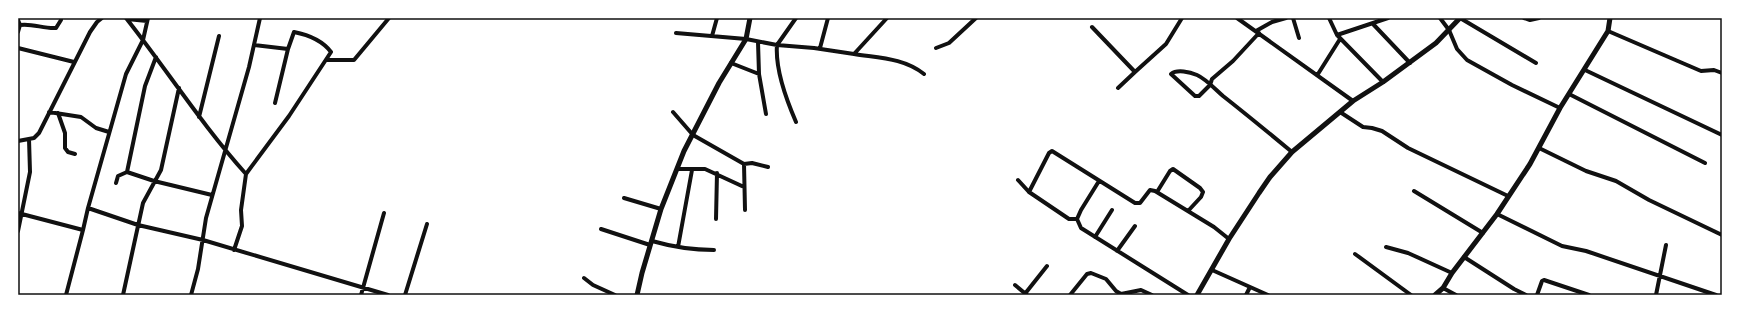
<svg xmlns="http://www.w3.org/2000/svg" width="1740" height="313" font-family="'Open Sans',sans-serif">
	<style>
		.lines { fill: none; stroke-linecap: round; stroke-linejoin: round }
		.minor { stroke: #111; stroke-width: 4 }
		.tertiary { stroke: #111; stroke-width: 5 }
		.neatline { fill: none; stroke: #111; stroke-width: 1.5 }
	</style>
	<rect width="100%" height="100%" fill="#fff"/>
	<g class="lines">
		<!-- minor -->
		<path class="minor" d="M126,18C167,70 202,125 246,174L289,116L331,52C322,40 309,35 294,32L288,49L254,45
			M1237,18L1353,101
			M1293,18L1299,38
			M1329,18L1337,35L1383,82
			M1440,18L1449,30L1457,49L1467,60L1512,85L1560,108
			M1460,18L1536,63
			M1524,18L1530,20L1539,18
			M127,19L147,21
			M18,20L20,25L18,32
			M1373,24L1410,63
			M20,25C32,23 44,29 56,28L61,20
			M1092,27L1135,72L1166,44L1182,18
			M1256,31L1272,22L1286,18
			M1608,31L1701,71L1714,70L1722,73
			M676,33L746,39L777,45L796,18
			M1259,33L1233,61L1212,79L1210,85L1199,96H1195L1171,74C1177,69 1190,72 1197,75C1206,79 1215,89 1223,96C1246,114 1269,133 1292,152
			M1337,35L1388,18
			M712,36L717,18
			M758,42L759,74L766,114
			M18,48L74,62
			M820,48L828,18
			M936,48L949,43L976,18
			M854,54C879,58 904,58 924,74
			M326,60H354L389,18
			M731,63L759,74
			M1585,70L1722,135
			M1318,74L1340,39
			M1118,88L1135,72
			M1569,94L1705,163
			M275,103L288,49
			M49,112L81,117L96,128L109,132
			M673,112L693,135L744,164L745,210
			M1340,112L1363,127L1372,128L1382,131L1408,148L1508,196
			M58,113L65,133V148L68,152L75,154
			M199,117L219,36
			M796,122C786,99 775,70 777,45L814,48L854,54L887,18
			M18,141L34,138L39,133L90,32L97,22L102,18
			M1539,148L1586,171L1616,181L1649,200L1722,235
			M744,164L752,163L768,167
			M677,169H705L744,187
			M127,172L145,86L156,57
			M1018,180L1029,192L1069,219H1077L1081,228L1188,295
			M116,183L118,176L127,172L154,181L212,195
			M1414,191L1483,233
			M1029,192L1049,153L1052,151L1135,203H1140L1150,190L1155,191L1214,227L1229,239
			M1157,192L1170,171L1173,169L1200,188L1203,192L1201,197L1188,211
			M624,198L661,209
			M88,208L126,74L143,40L148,18
			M18,213L83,230L88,208L138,225L203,240L388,295
			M1497,214L1562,246L1586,251L1716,295
			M716,219L717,173
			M1077,219L1081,210L1099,181
			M601,229L650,245
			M18,231L30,172L29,139
			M1095,237L1112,210
			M652,241C673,247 693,250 714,250
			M678,247L692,170
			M1386,247L1408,253L1452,273
			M234,250L242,226L241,210L246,174
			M1117,251L1135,226
			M1355,254L1411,295
			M1464,257L1514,289L1526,295
			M1212,270L1268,295
			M584,278L593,285L615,295
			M1015,285L1027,295
			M1443,288L1456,295
			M66,295L83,230
			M123,295L143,203L161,170L179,88
			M191,295L198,269L206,218L249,67L260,18
			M361,295L384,213
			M405,295L427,224
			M1024,295L1047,266
			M1070,295L1087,274L1091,273L1106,279L1116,291L1121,294L1141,290L1152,295
			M1246,295L1250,287
			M1537,295L1542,281L1544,280L1589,295
			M1656,295L1666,245"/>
		<!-- tertiary -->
		<path class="tertiary" d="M637,295L642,273L661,209L684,151L719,83L746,39L750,18
			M1197,295L1229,239L1259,193L1270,177L1292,152L1353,101L1383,82L1436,43L1460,18
			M1435,295L1443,288L1452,273L1497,214L1530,164L1560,108L1608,31L1610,18"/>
	</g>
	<!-- border -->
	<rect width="1740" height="313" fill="none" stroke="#ffffff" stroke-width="38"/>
	<rect x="19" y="19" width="1702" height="275" class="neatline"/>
</svg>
